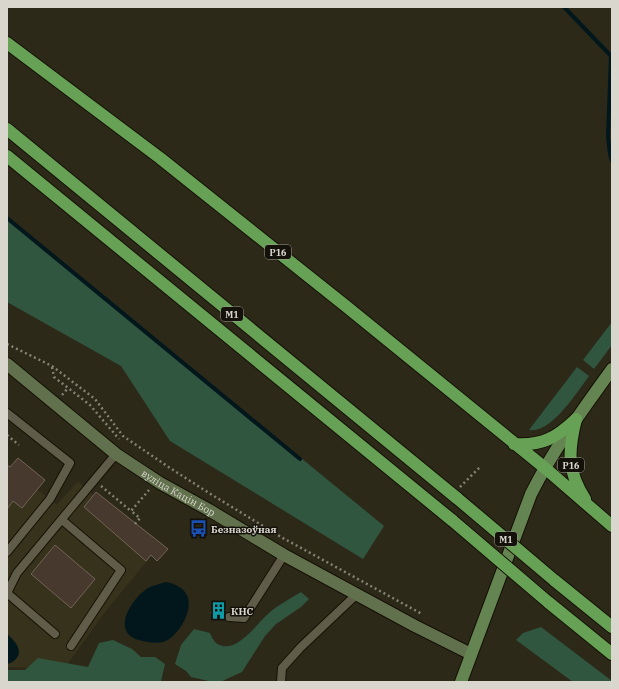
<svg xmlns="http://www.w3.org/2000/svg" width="619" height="689" font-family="'IBM Plex Serif',serif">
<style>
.built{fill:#37321b}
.green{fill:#315640}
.water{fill:#01171c}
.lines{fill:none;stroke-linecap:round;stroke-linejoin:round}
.stream{stroke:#01171c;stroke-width:4}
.building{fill:#47392e;stroke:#736357}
.lane-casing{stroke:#151104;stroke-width:10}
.secondary-casing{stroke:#151104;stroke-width:14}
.primary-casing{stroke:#151104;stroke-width:14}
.highway-casing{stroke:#151104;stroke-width:14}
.path{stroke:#858275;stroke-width:2.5;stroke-dasharray:2 3;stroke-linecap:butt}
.lane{stroke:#605c4a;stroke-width:8}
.secondary{stroke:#62714d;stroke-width:12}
.primary{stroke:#648551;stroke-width:12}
.highway{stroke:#67a155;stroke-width:12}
.highway-bridge-casing{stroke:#151104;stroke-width:14;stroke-linecap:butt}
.highway-bridge{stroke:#67a155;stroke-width:12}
.labels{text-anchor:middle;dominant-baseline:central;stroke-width:3;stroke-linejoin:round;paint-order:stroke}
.shield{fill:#13110a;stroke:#9e9c92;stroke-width:1}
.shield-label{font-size:9px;font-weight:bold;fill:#d9d7cd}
.street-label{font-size:10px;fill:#d9d7cd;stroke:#13110a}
.poi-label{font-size:10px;font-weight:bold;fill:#d9d7cd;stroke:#13110a;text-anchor:start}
</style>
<rect width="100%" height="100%" fill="#2c2919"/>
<path class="built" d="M18,458L45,480L38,490L57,505L78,481L93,495L96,492L168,549L157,561L151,556L105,612L64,669L7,667V465L11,467Z"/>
<path class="green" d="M7,217L384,526L363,559L170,441L121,366L7,302Z
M612,322V345L594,369L583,360Z
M577,367L589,376C577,392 551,434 529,430Z
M301,592L309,599L301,607L276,624L265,636L242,672L220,682H213L191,677L186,671L175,664L181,645L194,629L210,633C211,636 214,641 216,643C235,657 257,623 269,613C278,605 290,599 301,592Z
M541,627L612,681V682H573L516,640L523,633Z
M113,640L132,649L141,657H155L165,664L161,681L158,682H7V670H25L38,658L88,667L99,643Z"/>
<path class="water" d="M166,582C190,586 194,604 183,623C178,631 172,639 163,642C155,644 146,642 139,640C110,632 132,598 148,588C154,585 160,584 166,582Z
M7,634C14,640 24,650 16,659C13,662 11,663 7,664Z"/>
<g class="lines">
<path class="stream" d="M564,7L612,57
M611,56L608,137L610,154L612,161
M7,218L300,459"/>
</g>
<path class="building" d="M18,458L45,480L22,508L13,501L7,509V465L10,467Z
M96,492L168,549L157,561L151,555L146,561L84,507Z
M55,545L95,579L71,608L31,574Z
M216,604L226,610L220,619L211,613Z"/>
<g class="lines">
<defs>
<path id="lane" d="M7,413L70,463L50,499L7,552
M62,520L121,570L71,646
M229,617L244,618L284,555
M55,634L7,593L17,573L116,454
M281,682L282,668L301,647L357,594"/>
<g id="secondary">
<path id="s1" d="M7,364L116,454L160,483L209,510L284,555L415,626L471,654"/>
</g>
<path id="primary" d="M461,682L531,494C553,450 583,409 612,369"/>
<path id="highway" d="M7,43L160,158L347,307L545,468L612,526
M7,129L458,499
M7,156L453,521
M576,419C568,451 567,471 585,499
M514,444C542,446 556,438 576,419
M554,580L612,627
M548,602L612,654"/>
</defs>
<use href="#lane" class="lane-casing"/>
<use href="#secondary" class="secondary-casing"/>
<use href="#primary" class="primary-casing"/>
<use href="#highway" class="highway-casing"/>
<path class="path" d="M7,344L52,366L95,399L123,436L170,468L209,493L281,537L422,614
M52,367L54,377L90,405L119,439
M62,395L68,388
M7,435L19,445
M101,486L131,511
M460,487L481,466
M135,524L140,518L131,511L149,490
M198,529L204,519"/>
<use href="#lane" class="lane"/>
<use href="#secondary" class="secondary"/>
<use href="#primary" class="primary"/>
<use href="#highway" class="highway"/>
<defs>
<path id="highway-bridge" d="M458,499L554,580
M453,521L548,602"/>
</defs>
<use href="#highway-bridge" class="highway-bridge-casing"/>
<use href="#highway-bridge" class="highway-bridge"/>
</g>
<defs>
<symbol id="bus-bare" viewBox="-9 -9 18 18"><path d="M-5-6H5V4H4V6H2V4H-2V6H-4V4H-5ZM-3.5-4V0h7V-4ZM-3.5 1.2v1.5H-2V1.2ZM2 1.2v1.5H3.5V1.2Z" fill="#1a4fb4" stroke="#13110a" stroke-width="2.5" paint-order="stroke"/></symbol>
<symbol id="building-bare" viewBox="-9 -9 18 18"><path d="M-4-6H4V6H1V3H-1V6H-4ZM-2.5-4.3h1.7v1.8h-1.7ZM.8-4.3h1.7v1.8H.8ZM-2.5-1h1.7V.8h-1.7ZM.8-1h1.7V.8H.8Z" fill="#0f9aa8" stroke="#13110a" stroke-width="2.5" paint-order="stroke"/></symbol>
</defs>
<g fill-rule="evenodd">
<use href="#bus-bare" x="186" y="516" width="25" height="25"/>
<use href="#building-bare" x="206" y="598" width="25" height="25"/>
</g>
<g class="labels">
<g class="shield">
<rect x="265" y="245" width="26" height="14" rx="3"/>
<rect x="221" y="307" width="22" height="14" rx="3"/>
<rect x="558" y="458" width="26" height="14" rx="3"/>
<rect x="495" y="532" width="22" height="14" rx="3"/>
</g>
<g class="shield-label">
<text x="278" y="252">Р16</text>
<text x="232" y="314">М1</text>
<text x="571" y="465">Р16</text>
<text x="506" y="539">М1</text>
</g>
<g class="street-label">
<text stroke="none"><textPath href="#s1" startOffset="215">вуліца Кацін Бор</textPath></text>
</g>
<g class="poi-label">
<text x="211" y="529">Безназоўная</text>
<text x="231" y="611">КНС</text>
</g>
</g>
<rect width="619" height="689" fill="none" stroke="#d9d7cd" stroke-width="16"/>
</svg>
